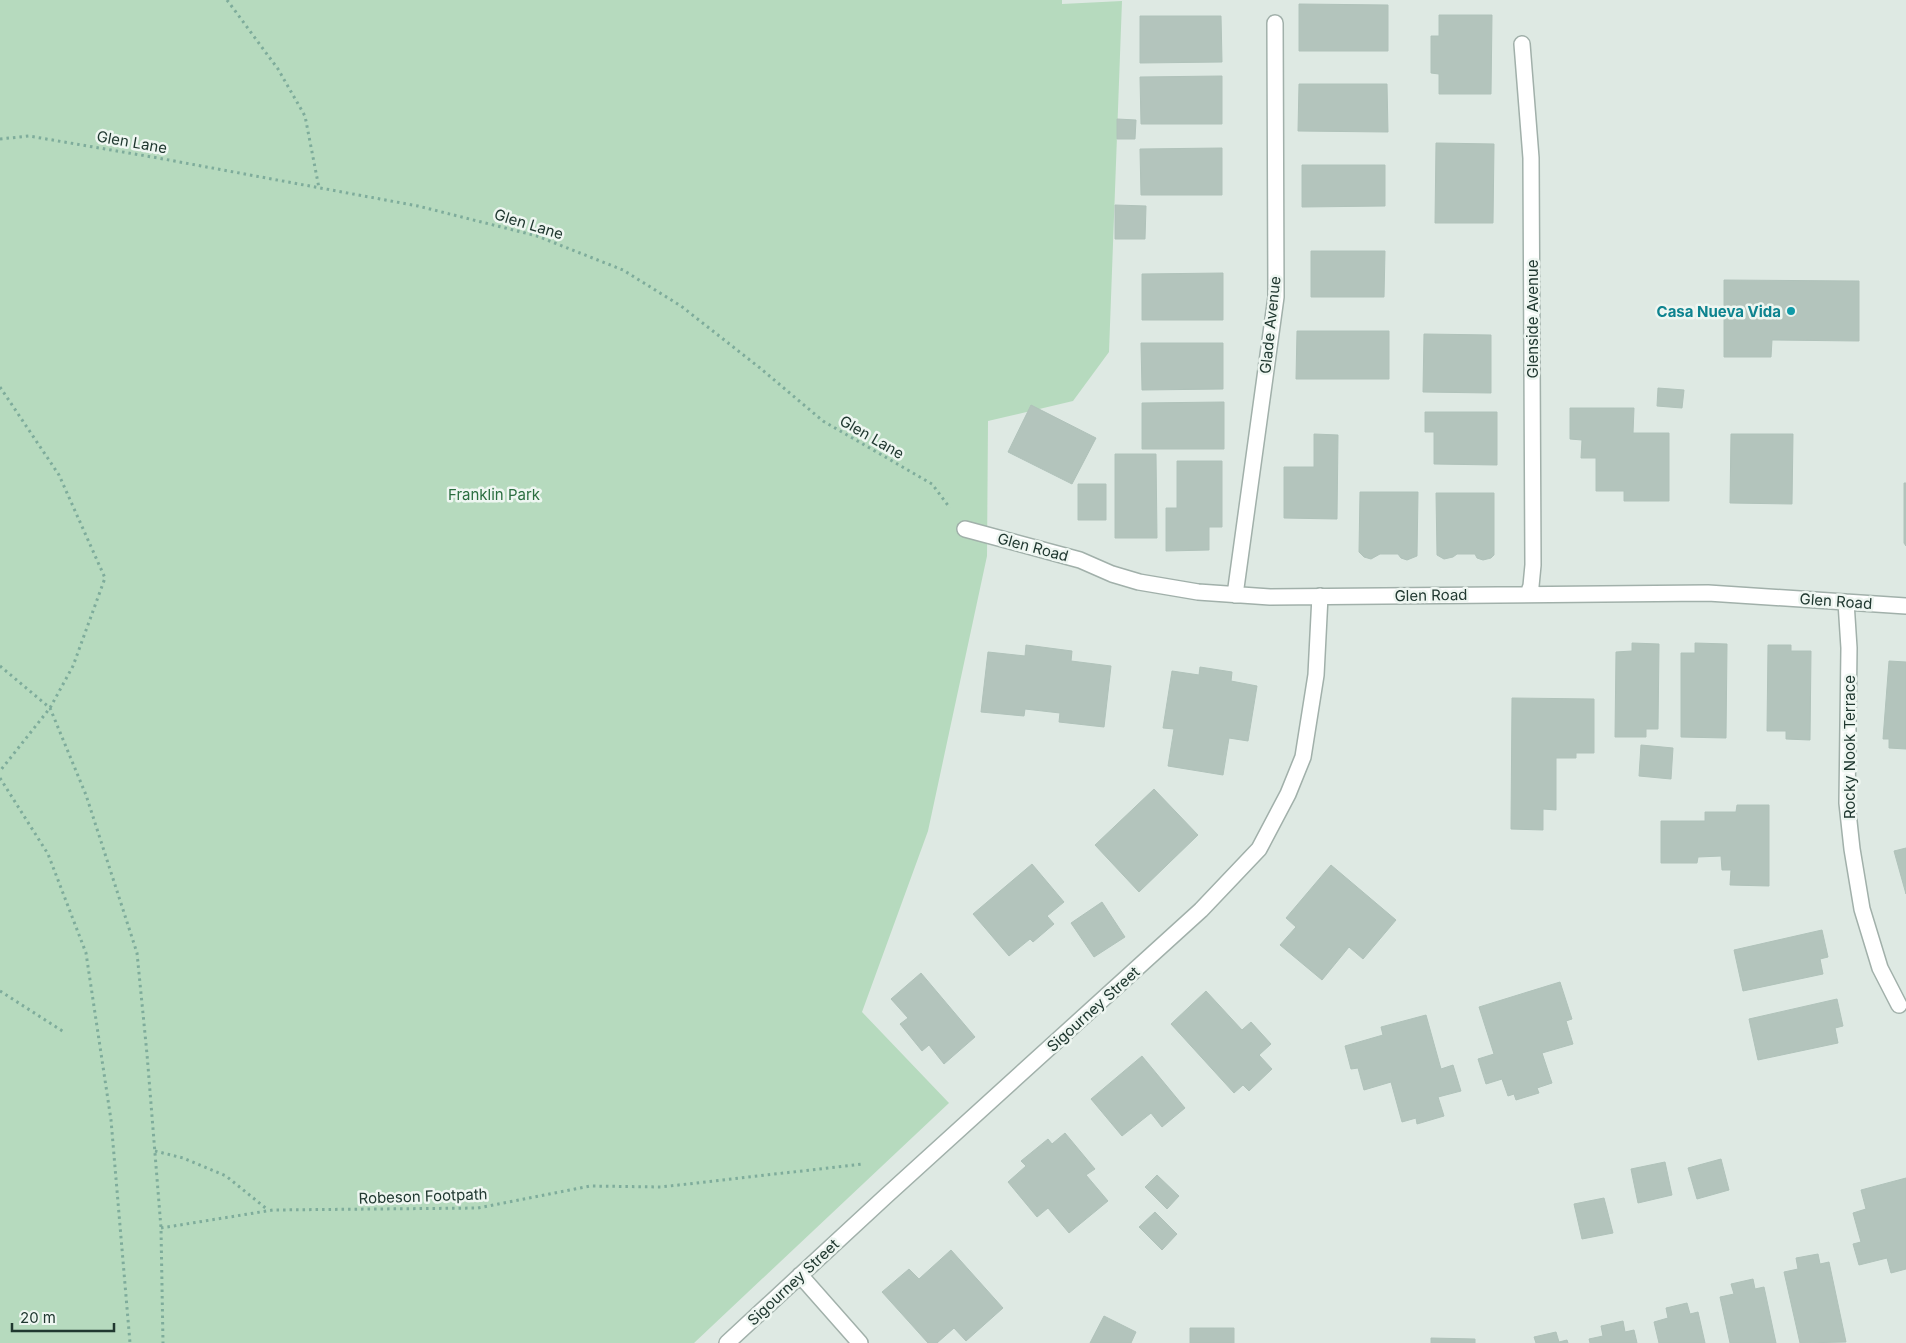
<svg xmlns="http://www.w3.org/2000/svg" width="1906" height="1343" font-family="Inter,sans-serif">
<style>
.green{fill:#b6dabe}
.building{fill:#b3c4bc;stroke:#b0c2ba}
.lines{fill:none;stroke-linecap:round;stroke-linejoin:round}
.minor-casing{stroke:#a1b0aa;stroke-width:18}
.path{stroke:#7eac9b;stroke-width:3;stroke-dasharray:2.5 4;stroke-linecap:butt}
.minor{stroke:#fff;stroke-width:15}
.culture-dot{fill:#0f9aa8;stroke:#eef6f1;stroke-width:2}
.labels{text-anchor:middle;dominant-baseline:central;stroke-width:5;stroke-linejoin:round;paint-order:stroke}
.street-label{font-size:15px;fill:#203830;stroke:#eef6f1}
.culture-label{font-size:15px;font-weight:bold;fill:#0d838f;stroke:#eef6f1;text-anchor:end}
.park-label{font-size:15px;fill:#2b6e40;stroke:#eef6f1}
</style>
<rect width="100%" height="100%" fill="#dee9e3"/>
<path class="green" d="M0,0H1062V4L1122,1L1109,352L1073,401L988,421L987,556L928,831L862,1012L949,1103L694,1343H0Z"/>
<path class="building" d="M1299,4L1388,5V51H1299Z
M1439,15H1492L1491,94H1439V74L1431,73V36H1439Z
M1140,16H1221L1222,62L1140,63Z
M1222,76V124H1141L1140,77Z
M1299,84H1387L1388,132L1298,131Z
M1117,119L1136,120L1135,139H1117Z
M1436,143L1494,144L1493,223H1435Z
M1222,148V195H1141L1140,149Z
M1302,165H1385V206L1302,207Z
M1115,205L1146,206L1145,239H1115Z
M1311,251H1385L1384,297H1311Z
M1223,273V320H1142V274Z
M1724,280L1859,281V341L1772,340L1771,357H1724Z
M1297,331H1389V379H1296Z
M1424,334L1491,335V393L1423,392Z
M1141,343H1223V389L1142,390Z
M1658,388L1684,390L1682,408L1657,406Z
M1224,402V449H1142V403Z
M1031,405L1096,438L1072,484L1008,452Z
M1570,408H1634L1633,433H1669V501H1624V491H1596V458H1581L1582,440L1570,439Z
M1425,412H1497V465L1434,464V432H1425Z
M1314,434L1338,435L1337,519L1284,518V467H1314Z
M1731,434H1793L1792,504L1730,503Z
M1115,454H1156L1157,538H1115Z
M1177,461H1222V527H1209V550L1166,551V508H1177Z
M1904,483H1906V546L1904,543Z
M1078,484H1106V520H1078Z
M1360,492H1418L1417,556L1407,560L1401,558L1398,554H1380L1371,559L1364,557L1359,552Z
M1436,493H1494V555L1491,558L1483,560L1477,558L1475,554H1457L1453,557L1444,559L1437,555Z
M1632,643L1659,644L1658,729H1646V737H1615L1616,652L1632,651Z
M1695,643L1727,644L1726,738L1681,737V653H1695Z
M1026,645L1072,651L1071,661L1111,666L1104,727L1059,722L1060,713L1025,709L1024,716L981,712L988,652L1025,656Z
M1768,645H1791V651H1811L1810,740L1786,739V731H1767Z
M1889,661L1906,662V749L1889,748V739H1883Z
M1200,667L1232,672L1231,681L1257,686L1248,741L1229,738L1223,775L1168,766L1174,729L1163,728L1172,671L1199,675Z
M1512,698L1594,699V753H1576V758H1556V810L1543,809V830L1511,829Z
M1641,745L1673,748L1671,779L1639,776Z
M1154,789L1198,835L1139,892L1095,845Z
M1737,805H1769V886L1730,885L1731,870H1722L1721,856L1698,857L1697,863H1661V821H1705V812H1736Z
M1906,848V894L1894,851Z
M1032,864L1064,902L1047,916L1054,924L1033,942L1030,939L1009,956L973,914Z
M1331,865L1396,920L1363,959L1349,947L1322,980L1280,945L1296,927L1286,918Z
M1102,902L1125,937L1094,957L1071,923Z
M1822,930L1828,957L1820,959L1823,974L1743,991L1734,950Z
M921,973L975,1037L944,1064L929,1045L922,1051L900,1024L908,1018L891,999Z
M1560,982L1572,1019L1566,1021L1573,1044L1542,1053L1552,1083L1537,1088L1539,1093L1516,1100L1514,1094L1508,1096L1502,1079L1486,1084L1478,1059L1494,1054L1479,1007Z
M1206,991L1242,1030L1251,1022L1271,1044L1259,1055L1272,1069L1249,1091L1243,1085L1234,1093L1171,1024Z
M1837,999L1843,1026L1835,1028L1838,1043L1758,1060L1749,1019Z
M1426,1015L1441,1069L1453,1065L1461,1091L1438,1097L1444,1116L1417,1124L1416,1118L1402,1122L1391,1082L1364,1090L1358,1068L1351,1069L1345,1046L1383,1035L1381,1027Z
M1142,1056L1185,1108L1162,1127L1151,1113L1122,1136L1091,1099Z
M1065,1133L1095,1169L1086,1175L1108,1201L1069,1233L1048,1208L1037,1217L1008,1182L1026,1166L1021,1161L1048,1139L1052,1144Z
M1721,1159L1729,1190L1697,1199L1688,1168Z
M1665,1162L1672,1195L1638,1203L1631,1169Z
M1157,1175L1179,1196L1167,1209L1145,1187Z
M1906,1178V1269L1891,1273L1887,1258L1859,1265L1853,1244L1861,1242L1853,1213L1866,1209L1861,1190Z
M1604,1198L1613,1233L1582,1239L1574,1204Z
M1155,1212L1177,1234L1162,1250L1139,1227Z
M951,1250L1003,1308L966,1341L954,1328L937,1343H928L882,1292L909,1269L919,1279Z
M1818,1254L1820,1264L1829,1262L1846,1342L1800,1343L1784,1272L1798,1269L1796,1258Z
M1753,1279L1755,1289L1764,1287L1776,1343H1730L1720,1297L1734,1294L1731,1284Z
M1687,1303L1690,1314L1698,1312L1705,1343H1659L1654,1322L1668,1318L1666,1308Z
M1104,1316L1136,1332L1131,1343H1090Z
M1623,1321L1625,1332L1634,1330L1637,1343H1590L1589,1339L1603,1336L1601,1326Z
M1190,1328H1234V1343H1190Z
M1556,1332L1559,1342L1567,1340L1568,1343H1536L1534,1337Z
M1431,1338L1475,1339V1343H1431Z"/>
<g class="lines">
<defs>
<path id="minor" d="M1522,44L1531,158L1533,565L1531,586L1528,594
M965,529L1080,560L1112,574L1139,582L1198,592L1270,597L1708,593L1906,606
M1235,595L1276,297L1275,23
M1846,602L1849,648L1847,803L1852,849L1862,909L1880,968L1899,1005
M800,1275L860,1343
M727,1343L886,1196L1201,910L1259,849L1288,794L1303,757L1316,675L1320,596"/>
</defs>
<use href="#minor" class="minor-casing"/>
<path class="path" d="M227,0L278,69L305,116L319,188
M0,139L29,136L158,158L418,206L537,236L623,270L681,306L760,368L823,421L932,484L950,508
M0,387L59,475L105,578L73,666L50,708L0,771
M0,666L50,708L86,795L137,953L147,1054L161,1228L163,1343
M0,778L48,854L86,953L111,1120L130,1343
M0,991L64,1032
M155,1151L183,1158L226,1176L268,1210
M161,1228L273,1210L478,1208L590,1186L661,1187L863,1164"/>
<use href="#minor" class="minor"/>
</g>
<circle class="culture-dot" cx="1791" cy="311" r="5"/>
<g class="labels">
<g class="street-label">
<text transform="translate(132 142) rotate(10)">Glen Lane</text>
<text transform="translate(529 224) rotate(17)">Glen Lane</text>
<text transform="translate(1532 319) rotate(-90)">Glenside Avenue</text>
<text transform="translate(1270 325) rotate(-84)">Glade Avenue</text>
<text transform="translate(872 437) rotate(30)">Glen Lane</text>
<text transform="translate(1033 547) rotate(15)">Glen Road</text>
<text transform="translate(1431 595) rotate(-1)">Glen Road</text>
<text transform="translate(1836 601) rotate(4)">Glen Road</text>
<text transform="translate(1849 747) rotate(-90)">Rocky Nook Terrace</text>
<text transform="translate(1093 1009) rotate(-42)">Sigourney Street</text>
<text transform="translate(423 1196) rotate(-2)">Robeson Footpath</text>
<text transform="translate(793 1282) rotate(-43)">Sigourney Street</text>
</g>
<g class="culture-label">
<text x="1781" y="311">Casa Nueva Vida</text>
</g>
<g class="park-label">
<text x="494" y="494">Franklin Park</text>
</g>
</g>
<path d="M12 1323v8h102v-8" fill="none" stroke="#203830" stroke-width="2.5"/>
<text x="20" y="1323" font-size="15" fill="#203830" stroke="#eef6f1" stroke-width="4" paint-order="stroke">20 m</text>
</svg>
